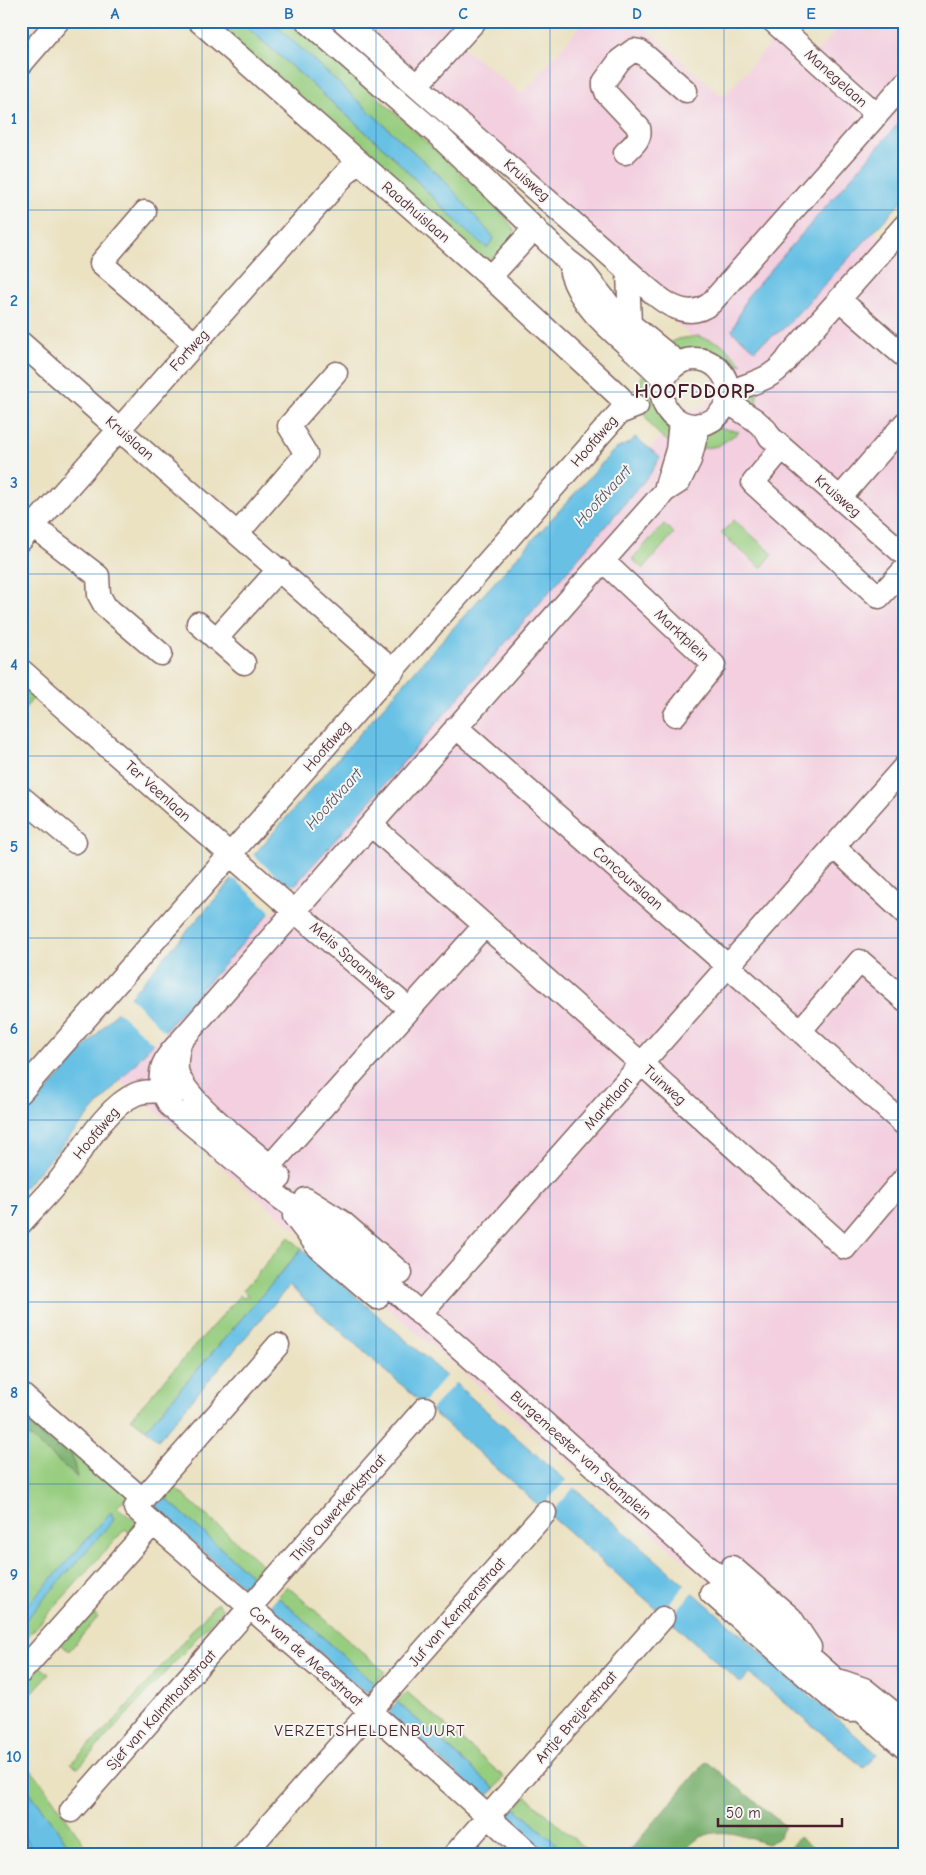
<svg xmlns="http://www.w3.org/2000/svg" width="926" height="1875" font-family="'Comic Neue',sans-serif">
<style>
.built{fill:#f3cfdf}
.green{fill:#97cd7f;stroke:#707655}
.forest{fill:#79b06e;stroke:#62684c}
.water{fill:#67c1e5;stroke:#587088}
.pier{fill:#ebe2c2}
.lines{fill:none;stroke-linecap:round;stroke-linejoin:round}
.minor-casing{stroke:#826360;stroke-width:25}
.minor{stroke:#fff;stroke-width:22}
.grid{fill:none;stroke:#1f6fb2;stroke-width:1;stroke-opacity:0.55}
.labels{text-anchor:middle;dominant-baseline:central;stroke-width:4;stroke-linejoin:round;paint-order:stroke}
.street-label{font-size:15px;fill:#4a1f2b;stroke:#f6f6f2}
.water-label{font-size:16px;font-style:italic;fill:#535063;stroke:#f6f6f2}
.neighbourhood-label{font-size:16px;letter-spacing:1px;fill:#4a1f2b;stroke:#f6f6f2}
.district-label{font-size:20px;font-weight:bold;letter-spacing:1px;fill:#4a1f2b;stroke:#f6f6f2}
.neatline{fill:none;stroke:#1f6fb2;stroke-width:2}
.grid-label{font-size:16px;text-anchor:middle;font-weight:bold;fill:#1f6fb2}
</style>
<rect width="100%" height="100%" fill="#f6f6f2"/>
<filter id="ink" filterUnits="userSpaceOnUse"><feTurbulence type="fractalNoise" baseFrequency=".02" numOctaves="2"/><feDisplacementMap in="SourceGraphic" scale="10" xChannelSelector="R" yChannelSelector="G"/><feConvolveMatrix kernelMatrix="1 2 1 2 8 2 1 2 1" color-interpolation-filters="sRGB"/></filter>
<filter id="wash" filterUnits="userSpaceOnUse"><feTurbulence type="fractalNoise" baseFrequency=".0096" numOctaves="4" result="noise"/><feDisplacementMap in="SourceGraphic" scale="20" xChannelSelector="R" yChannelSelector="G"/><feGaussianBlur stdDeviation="1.12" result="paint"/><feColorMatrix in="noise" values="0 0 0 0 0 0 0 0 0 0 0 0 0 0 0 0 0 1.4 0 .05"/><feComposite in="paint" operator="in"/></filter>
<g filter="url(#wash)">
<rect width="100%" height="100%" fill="#ebe2c2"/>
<path class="built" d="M329,21H473L458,44L522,94L585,21H637L723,97L782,31L812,57L844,21H905V159L857,216L905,258V1748L102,1065L724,365Z"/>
<path class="green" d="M210,21H240L387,151L468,233L445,181L271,21H295L491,201L506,218L515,231C512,246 498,259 483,260Z
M698,336L722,344L743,364L729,365L702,352H681L664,346L678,339Z
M646,367L654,379L657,406L670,427L672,444C645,428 630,396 646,367Z
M757,393L756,409L740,404L744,394Z
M717,427L739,432L718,446L698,449L708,431Z
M734,520L773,554L761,568L721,533Z
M664,524L674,533L643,569L632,559Z
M28,686L37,694L21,713V693Z
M289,1237L302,1249L146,1429L131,1418L240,1295L243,1298L248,1296L243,1290Z
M21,1429L77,1477L70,1448L129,1494L117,1507L141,1526L133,1535L125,1529L21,1644Z
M172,1485L267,1569L256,1580L163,1496Z
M287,1586L385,1672L375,1684L278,1597Z
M217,1602L223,1609L78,1768L71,1763L115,1720Z
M86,1608L98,1617L69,1651L57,1641Z
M905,1653V1676L893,1666Z
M37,1664L49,1674L21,1705V1682Z
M407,1692L504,1777L495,1789L397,1702Z
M21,1760L41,1781L91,1854H75L21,1780Z
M526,1796L591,1854H568L515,1808Z
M21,1832L36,1854H21Z"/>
<path class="forest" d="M21,1406L70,1448L77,1477L21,1429Z
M706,1761L785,1826L778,1839L767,1844C735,1833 707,1821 682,1854H627Z
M799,1837L819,1854H784Z"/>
<path class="water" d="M240,21H271L445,181L494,238L487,248L468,233L387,151Z
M905,116V198L783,329L759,345L755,350L732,331L747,297Z
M635,437L660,457L650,474L370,801L21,1191V1121L427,657L614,450L631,442Z
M302,1249L877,1754L864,1768L750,1674L741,1683L289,1286L158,1440L146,1429Z
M163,1496L256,1580L249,1587H244L155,1509L156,1503Z
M111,1512L114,1520L21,1625V1613Z
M278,1597L375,1684L368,1691H362L272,1611L271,1605Z
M397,1702L495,1789L487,1796L481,1795L391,1716L390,1710Z
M21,1780L75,1854H36L21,1832Z
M515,1808L568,1854H547L510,1821L509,1815Z"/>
<path class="pier" d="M695,373L706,377L710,382L713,394L704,407L691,410L680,404L676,393Z
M254,851V856L287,885H298L270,916L269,910L236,880L230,879Z
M129,996L165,1032L154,1044L116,1010Z
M448,1374L456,1382L429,1412L421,1405Z
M567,1479L575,1486L549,1516L540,1509Z
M686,1584L694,1591L667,1621L659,1614Z"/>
</g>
<g filter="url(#ink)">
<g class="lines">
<defs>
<path id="minor" d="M199,21L490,277L605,383L620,397L626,409
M307,21L438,135L567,260L584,273L614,311L678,363
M343,21L628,271C651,290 681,327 711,303L905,83
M773,21L877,115
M21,64L58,21
M417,85L475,21
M625,153C632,146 642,139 639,128L607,94L604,86V82L620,60L634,50L640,51L686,91
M145,212L101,263L195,344
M628,271L630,326
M571,273C585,319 634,345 664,380
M490,277L535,228
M840,300L905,357
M21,343L393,671
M662 392a33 33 0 1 1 66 0a33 33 0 1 1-66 0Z
M727,393C752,382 775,380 790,355L905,225
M726,401L755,420L766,430L770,437L905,555
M699,424L690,460L679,482L665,491L603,561L171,1052C156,1070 158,1087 170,1106L279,1197L327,1231L835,1679L853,1703L905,1748
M782,448L753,483L879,597L905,569
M666,486L677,450L680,422
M840,498L905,423
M33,526L98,576L99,595L105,606L161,654
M238,533L306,454L289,426L336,373
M21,540L357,161
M603,561L714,665L675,715
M198,623L244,663
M216,639L279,569
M21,670L285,903L409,1009
M456,727L729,967L905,1125
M21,797L75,842
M371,825L642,1064L845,1248L905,1177
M834,847L905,913
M800,1031L860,961L905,1000
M180,1043C178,1051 176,1061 177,1070C183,1099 247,1145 270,1166L280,1178
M21,1092L619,413L637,406
M270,1166L484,926
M306,1199L341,1221L401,1273
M294,1216L317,1246L377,1298
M21,1223C36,1206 52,1191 65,1173C83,1149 107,1106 136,1094C148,1089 162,1092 175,1093
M420,1314L905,766
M278,1345L135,1508L370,1711L530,1854
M21,1394L142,1499
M732,1567L791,1618L810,1647
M711,1593L844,1709L851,1711
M21,1672L153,1524
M835,1679L864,1689L905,1722
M71,1811L425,1408
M244,1854L545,1513
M455,1854L663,1618"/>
</defs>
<use href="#minor" class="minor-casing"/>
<use href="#minor" class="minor"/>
</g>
</g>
<path class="grid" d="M202,21V1854M376,21V1854M550,21V1854M724,21V1854M21,210H905M21,392H905M21,574H905M21,756H905M21,938H905M21,1120H905M21,1302H905M21,1484H905M21,1666H905"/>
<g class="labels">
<g class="street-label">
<text transform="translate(836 78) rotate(42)">Manegelaan</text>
<text transform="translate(527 180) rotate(41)">Kruisweg</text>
<text transform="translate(416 212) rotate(41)">Raadhuislaan</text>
<text transform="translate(189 350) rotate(-48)">Fortweg</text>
<text transform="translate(130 438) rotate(41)">Kruislaan</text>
<text transform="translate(594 441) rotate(-49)">Hoofdweg</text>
<text transform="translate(838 496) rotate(41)">Kruisweg</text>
<text transform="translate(682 635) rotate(43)">Marktplein</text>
<text transform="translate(327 746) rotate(-48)">Hoofdweg</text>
<text transform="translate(158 791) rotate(42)">Ter Veenlaan</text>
<text transform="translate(628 878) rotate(41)">Concourslaan</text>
<text transform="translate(353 960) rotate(41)">Melis Spaansweg</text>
<text transform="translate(665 1085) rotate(42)">Tuinweg</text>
<text transform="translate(608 1103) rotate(-49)">Marktlaan</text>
<text transform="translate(96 1133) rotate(-50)">Hoofdweg</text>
<text transform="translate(581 1455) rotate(42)">Burgemeester van Stamplein</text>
<text transform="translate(338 1508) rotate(-49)">Thijs Ouwerkerkstraat</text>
<text transform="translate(457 1612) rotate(-49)">Juf van Kempenstraat</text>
<text transform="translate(306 1656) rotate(41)">Cor van de Meerstraat</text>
<text transform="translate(161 1710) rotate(-48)">Sjef van Kalmthoutstraat</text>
<text transform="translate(576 1717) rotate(-49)">Antje Breijerstraat</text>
</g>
<g class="water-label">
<text transform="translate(603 496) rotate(-48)">Hoofdvaart</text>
<text transform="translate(334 799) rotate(-48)">Hoofdvaart</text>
</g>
<g class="neighbourhood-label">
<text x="370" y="1731">VERZETSHELDENBUURT</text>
</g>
<g class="district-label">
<text x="695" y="391">HOOFDDORP</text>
</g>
</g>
<rect width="926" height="1875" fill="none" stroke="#f6f6f2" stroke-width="55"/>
<path d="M718 1818v8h124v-8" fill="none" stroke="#4a1f2b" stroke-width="2.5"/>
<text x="726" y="1818" font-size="15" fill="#4a1f2b" stroke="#f6f6f2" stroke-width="4" paint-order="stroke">50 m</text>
<rect x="28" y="28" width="870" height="1820" class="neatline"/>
<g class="grid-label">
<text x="115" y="19">A</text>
<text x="289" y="19">B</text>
<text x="463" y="19">C</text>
<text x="637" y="19">D</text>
<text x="811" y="19">E</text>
<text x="14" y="124">1</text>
<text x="14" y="306">2</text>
<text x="14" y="488">3</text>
<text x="14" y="670">4</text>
<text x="14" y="852">5</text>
<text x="14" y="1034">6</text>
<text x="14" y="1216">7</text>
<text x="14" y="1398">8</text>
<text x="14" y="1580">9</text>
<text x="14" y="1762">10</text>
</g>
</svg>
